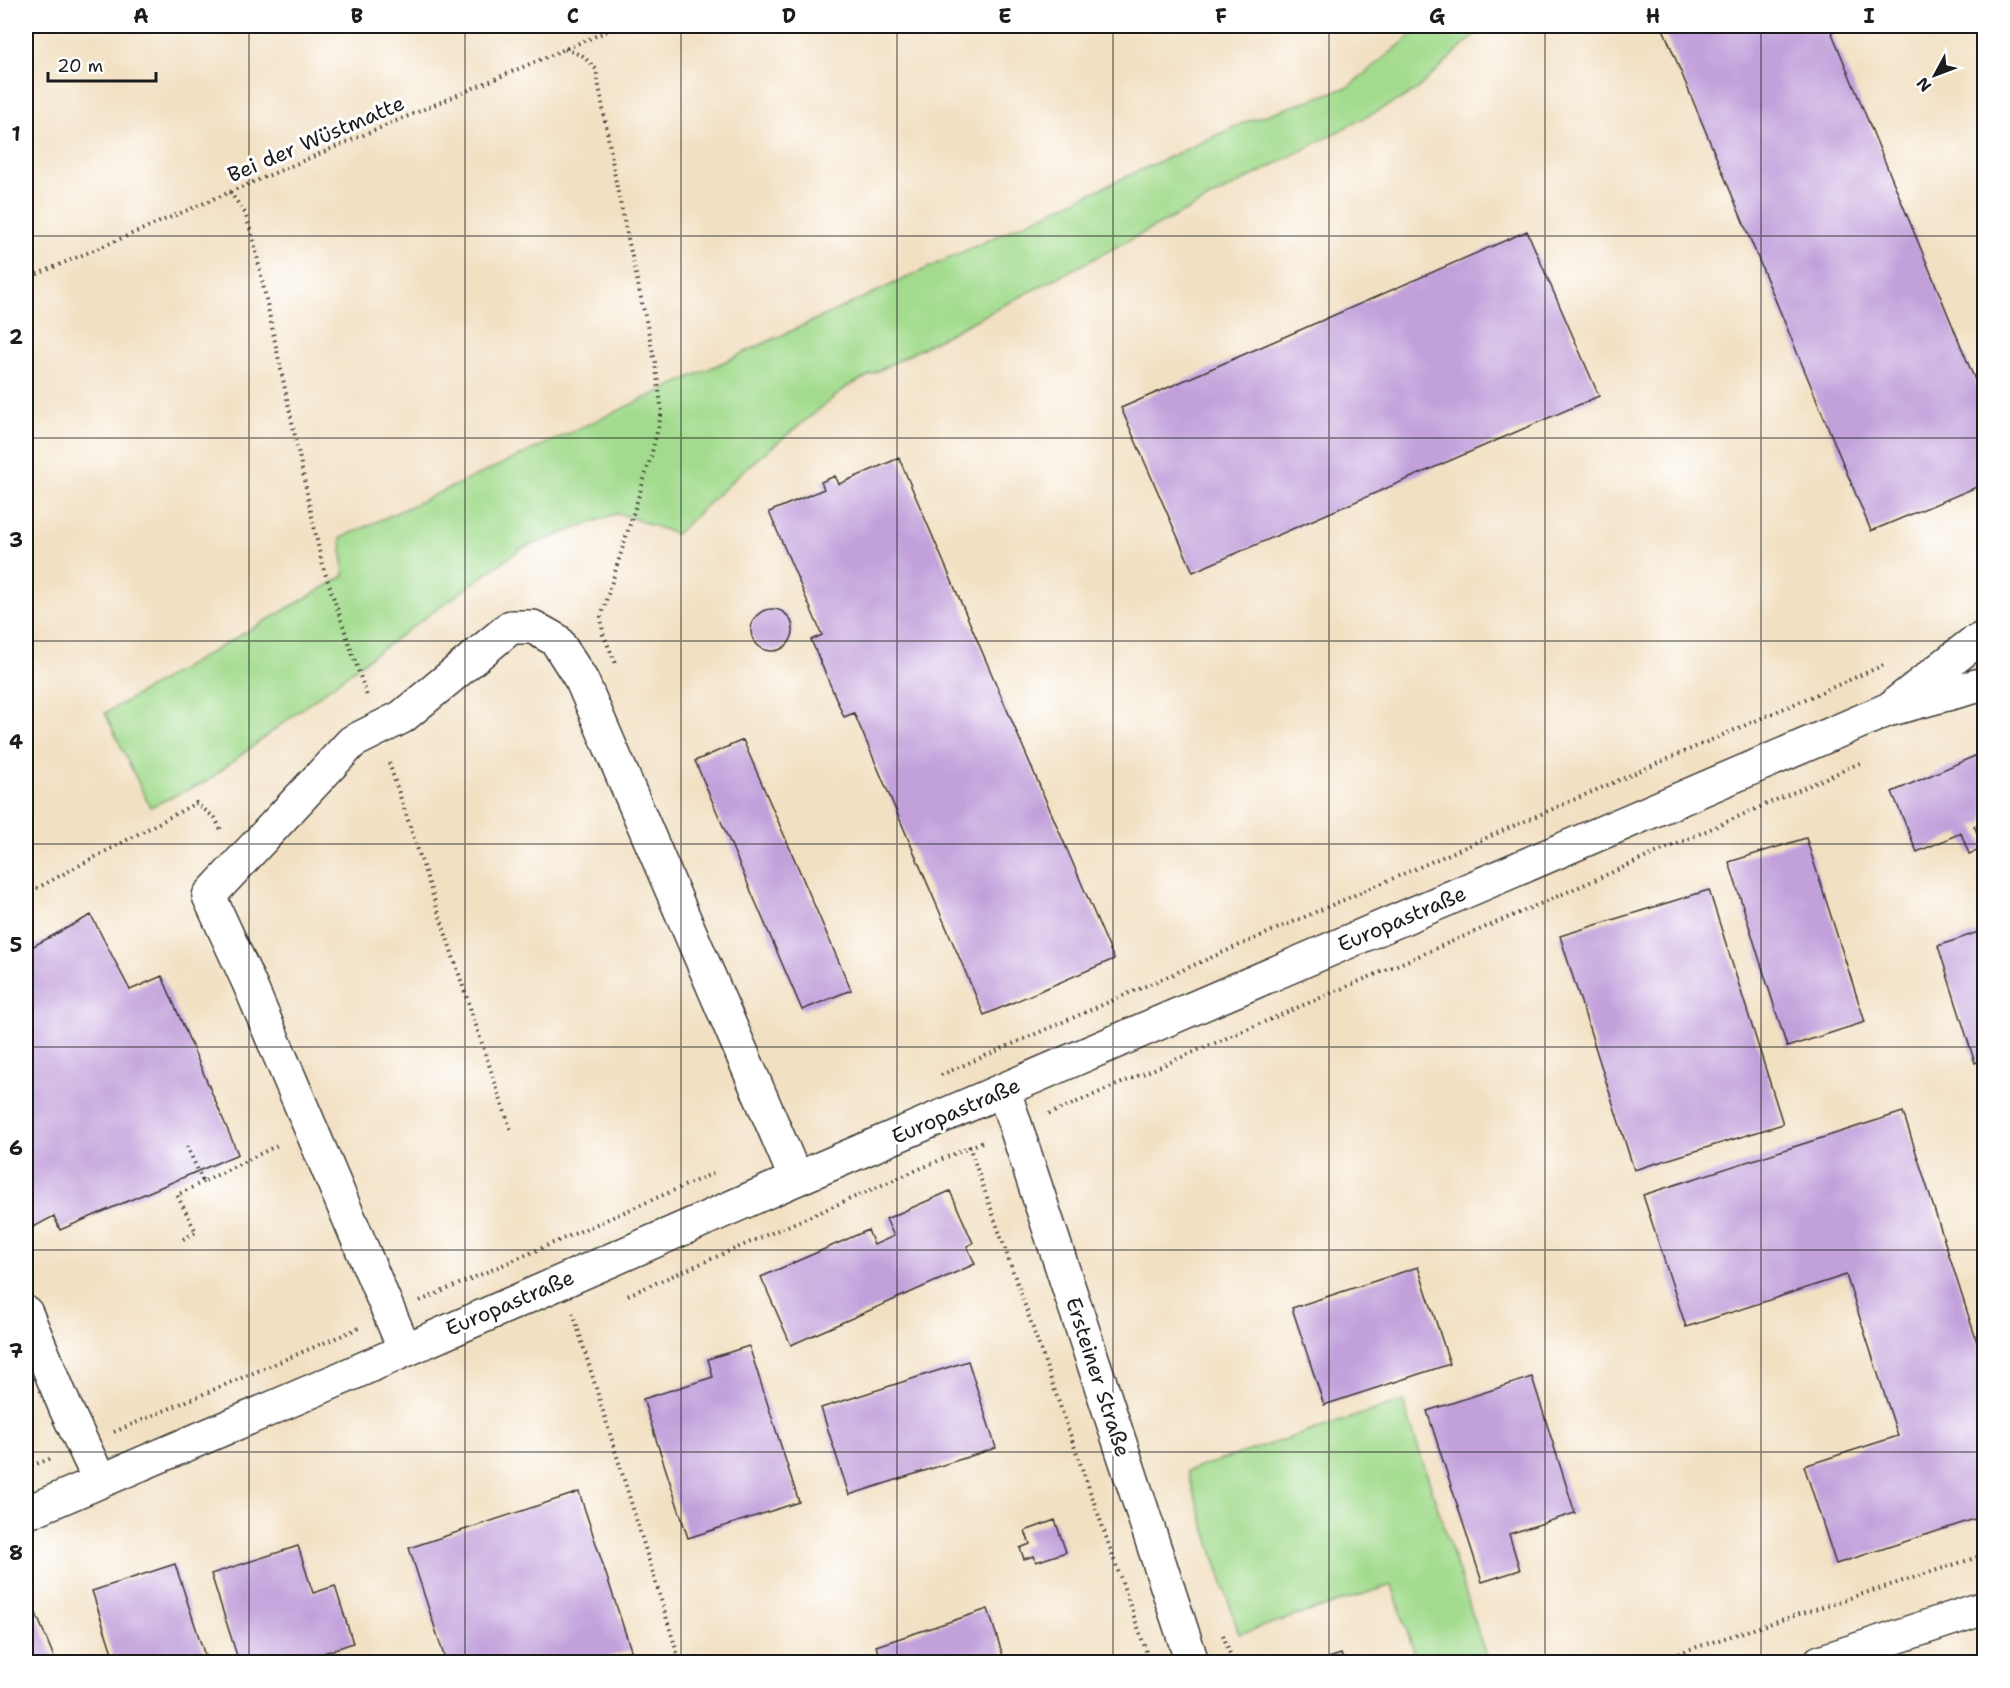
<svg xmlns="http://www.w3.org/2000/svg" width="2010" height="1688" font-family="'Shantell Sans',sans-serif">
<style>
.green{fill:#a2db8d;stroke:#5f7c54;stroke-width:1.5}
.building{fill:#c2a1db}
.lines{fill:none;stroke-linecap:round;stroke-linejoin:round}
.minor-casing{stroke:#3c3935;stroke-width:36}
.path{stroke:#3c3935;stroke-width:4;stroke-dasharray:1.5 4.5;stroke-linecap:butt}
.minor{stroke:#fff;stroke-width:33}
.grid{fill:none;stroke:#1c1c1c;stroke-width:1.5;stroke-opacity:0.55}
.labels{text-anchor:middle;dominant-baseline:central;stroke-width:6;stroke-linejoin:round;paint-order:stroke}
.street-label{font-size:21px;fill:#1c1c1c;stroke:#fff}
.neatline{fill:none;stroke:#1c1c1c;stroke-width:2}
.grid-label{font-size:20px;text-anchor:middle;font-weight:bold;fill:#1c1c1c}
</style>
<rect width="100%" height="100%" fill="#fff"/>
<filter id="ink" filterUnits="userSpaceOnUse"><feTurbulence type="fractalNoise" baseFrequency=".0167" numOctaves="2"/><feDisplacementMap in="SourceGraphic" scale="12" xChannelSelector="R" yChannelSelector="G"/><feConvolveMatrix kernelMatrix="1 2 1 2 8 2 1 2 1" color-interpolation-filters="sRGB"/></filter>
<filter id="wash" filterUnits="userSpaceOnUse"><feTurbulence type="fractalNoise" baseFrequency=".008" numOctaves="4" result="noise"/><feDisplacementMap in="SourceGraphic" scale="24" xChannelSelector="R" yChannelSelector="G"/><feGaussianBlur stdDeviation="1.35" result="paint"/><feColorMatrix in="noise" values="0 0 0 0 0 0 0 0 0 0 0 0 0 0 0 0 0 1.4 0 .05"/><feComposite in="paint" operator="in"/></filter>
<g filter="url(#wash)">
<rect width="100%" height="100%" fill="#f2e0c2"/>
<path class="green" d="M1423,26H1484L1414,92L847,387L747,467L676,534L618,513L522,548L357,667L207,781L150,807L105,713L344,576L341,538L1243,123L1348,87Z
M1403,1401L1488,1662H1417L1392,1585L1239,1634L1187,1471Z"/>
<g id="blocks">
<path class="building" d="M1662,26H1829L1984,402V484L1871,531Z
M1527,231L1599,396L1193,572L1121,408Z
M899,458L1114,959L984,1015L854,713L844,717L811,640L822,635L769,512L824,489L821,482L835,476L839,484Z
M751 630a21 21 0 1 1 42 0a21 21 0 1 1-42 0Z
M743,740L851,990L802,1010L695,761Z
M1984,752V822L1974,826L1984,848L1969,854L1961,833L1917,852L1892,792Z
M1806,838L1865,1022L1787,1047L1729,862Z
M1709,890L1783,1124L1634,1170L1560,936Z
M91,915L130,990L162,976L238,1154L60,1230L54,1216L26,1231V950Z
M1984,930V1059L1975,1063L1938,946Z
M1903,1112L1984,1364V1516L1836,1564L1804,1466L1898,1436L1846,1275L1686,1327L1643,1195Z
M950,1191L973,1243L967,1246L975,1264L791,1345L761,1277L868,1230L874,1245L894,1236L886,1219Z
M1418,1267L1450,1364L1324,1405L1292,1308Z
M749,1346L799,1502L688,1538L643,1399L713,1377L708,1359Z
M968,1361L996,1448L849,1495L821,1408Z
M1532,1377L1575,1513L1509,1534L1520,1570L1482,1582L1427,1411Z
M579,1492L631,1650L592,1662H446L409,1548Z
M1055,1520L1066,1552L1036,1562L1034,1556L1024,1559L1020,1548L1030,1544L1025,1531Z
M298,1546L313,1593L335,1586L353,1643L315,1656L318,1662H239L211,1574Z
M175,1564L207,1662H115L92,1591Z
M26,1589L56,1662H26Z
M988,1609L1004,1659L994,1662H881L876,1646Z
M1341,1654L1344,1662H1316Z"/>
</g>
</g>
<g filter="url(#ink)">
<use href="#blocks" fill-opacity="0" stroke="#3c3935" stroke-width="1.5"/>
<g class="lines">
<defs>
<path id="minor" d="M1898,702L1972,644L1984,638
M1004,1091L1192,1662
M26,1313L66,1409L100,1481
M405,1350L249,983L209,896L352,742L402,717L511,627H533L556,640L582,681L796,1179
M26,1513L319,1388L796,1179L1887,710L1984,684
M1820,1662L1984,1608"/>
</defs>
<use href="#minor" class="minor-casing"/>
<path class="path" d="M565,49L583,56L596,69L617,188L655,362L662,412L650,460L601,617L603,634L617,666
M230,192L245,213L254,242L322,564L367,696
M26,279L619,26
M389,763L511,1131
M26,894L196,803L215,818L222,832
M941,1075L1886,664
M1049,1114L1556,897L1860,763
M187,1146L203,1182L280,1144
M969,1146L1150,1662
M183,1239L196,1232L177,1195L203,1182
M628,1295L984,1141
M420,1301L716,1172
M573,1313L680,1662
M114,1432L359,1328
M26,1468L52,1458
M26,1553L36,1549
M1223,1635L1233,1662
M1650,1662L1984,1555
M1981,1662L1984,1661"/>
<use href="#minor" class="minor"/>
</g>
</g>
<path class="grid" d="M249,26V1662M465,26V1662M681,26V1662M897,26V1662M1113,26V1662M1329,26V1662M1545,26V1662M1761,26V1662M26,236H1984M26,438H1984M26,641H1984M26,844H1984M26,1047H1984M26,1250H1984M26,1452H1984"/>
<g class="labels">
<g class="street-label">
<text transform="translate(316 139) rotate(-23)">Bei der Wüstmatte</text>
<text transform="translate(1402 919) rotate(-23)">Europastraße</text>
<text transform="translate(956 1111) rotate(-23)">Europastraße</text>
<text transform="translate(510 1303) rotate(-23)">Europastraße</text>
<text transform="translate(1098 1377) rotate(72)">Ersteiner Straße</text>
</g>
</g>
<rect width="2010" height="1688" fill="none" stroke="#fff" stroke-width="66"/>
<g transform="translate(1935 75) rotate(229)" stroke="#ffffff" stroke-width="4.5" paint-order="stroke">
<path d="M0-4.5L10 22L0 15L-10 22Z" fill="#1c1c1c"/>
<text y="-9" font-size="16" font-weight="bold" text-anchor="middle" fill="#1c1c1c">N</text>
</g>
<path d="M48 72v9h108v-9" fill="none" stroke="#1c1c1c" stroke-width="3"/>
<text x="57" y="72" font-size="18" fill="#1c1c1c" stroke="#ffffff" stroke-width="4.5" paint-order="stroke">20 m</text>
<rect x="33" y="33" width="1944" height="1622" class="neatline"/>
<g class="grid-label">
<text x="141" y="23">A</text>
<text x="357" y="23">B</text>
<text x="573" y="23">C</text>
<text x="789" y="23">D</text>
<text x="1005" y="23">E</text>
<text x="1221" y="23">F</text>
<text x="1437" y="23">G</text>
<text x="1653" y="23">H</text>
<text x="1869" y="23">I</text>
<text x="16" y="141">1</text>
<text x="16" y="344">2</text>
<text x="16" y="547">3</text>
<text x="16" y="749">4</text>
<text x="16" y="952">5</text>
<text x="16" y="1155">6</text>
<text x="16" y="1358">7</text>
<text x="16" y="1560">8</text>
</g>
</svg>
